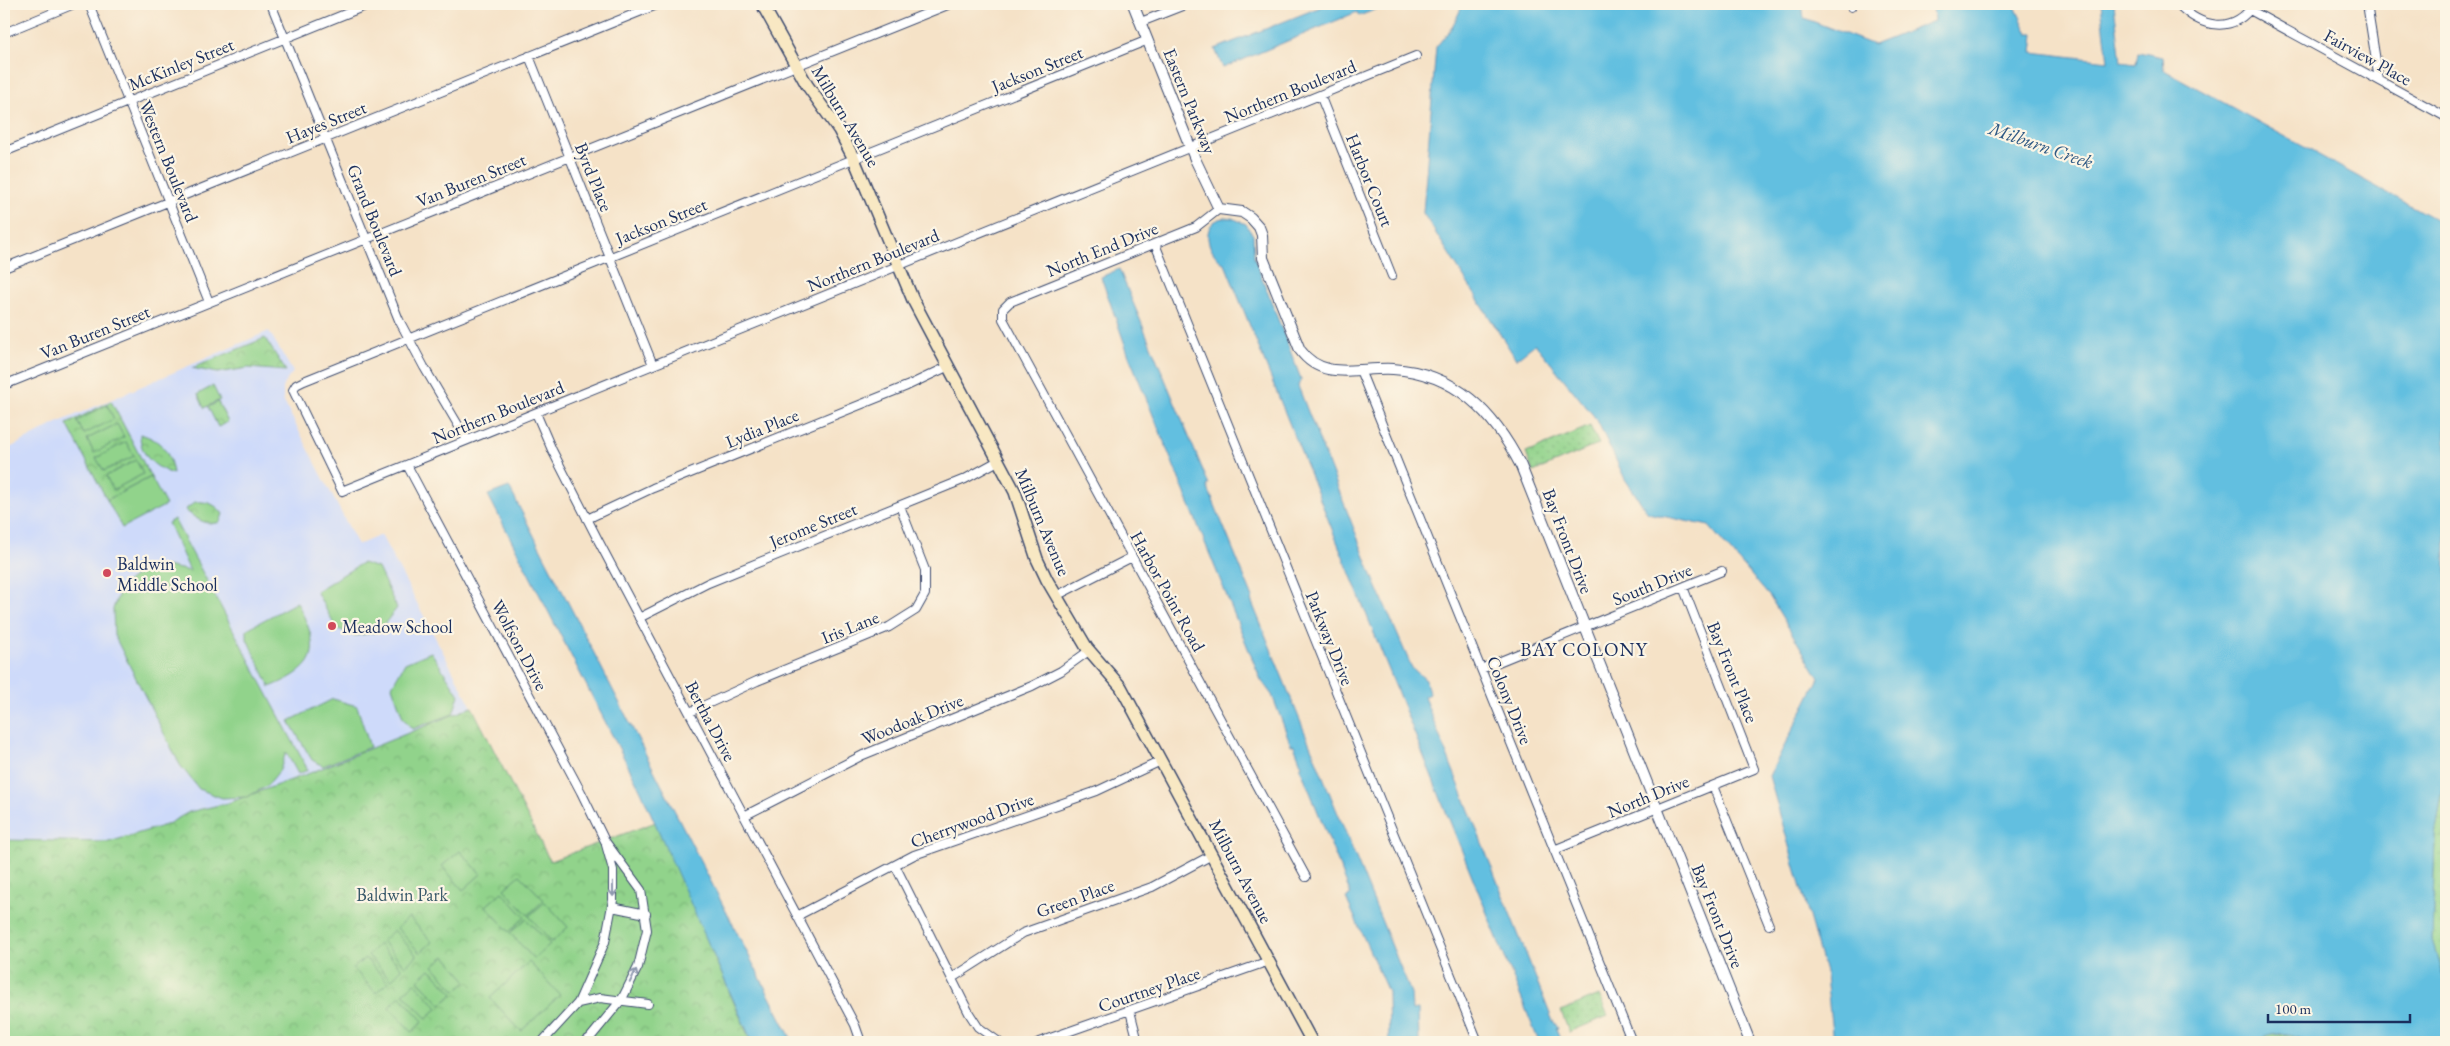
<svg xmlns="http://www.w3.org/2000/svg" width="2450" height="1046" font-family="'EB Garamond',serif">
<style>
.built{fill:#cedafa}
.grass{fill:url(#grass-dots);stroke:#568174}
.wetland{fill:url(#wetland-marsh);stroke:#568174}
.park{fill:url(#park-crowns);stroke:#568174}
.garden{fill:#91d38b;stroke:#568174}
.water{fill:#62bfe0;stroke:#3e779f}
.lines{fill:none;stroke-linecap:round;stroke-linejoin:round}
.minor-casing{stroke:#3c4a6e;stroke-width:10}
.tertiary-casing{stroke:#3c4a6e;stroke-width:12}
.secondary-casing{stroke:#3c4a6e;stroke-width:14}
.minor{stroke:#fff;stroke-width:8}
.tertiary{stroke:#fff;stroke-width:10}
.secondary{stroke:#f8e8c3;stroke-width:11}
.oneway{stroke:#8d97ae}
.poi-dot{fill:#d1495b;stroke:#fcf5e5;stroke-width:2}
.labels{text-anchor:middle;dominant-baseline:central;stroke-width:4.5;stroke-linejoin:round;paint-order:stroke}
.street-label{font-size:18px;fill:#1b2f5e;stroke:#fcf5e5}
.poi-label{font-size:18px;fill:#1b2f5e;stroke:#fcf5e5;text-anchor:start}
.park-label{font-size:18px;fill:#385869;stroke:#fcf5e5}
.water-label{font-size:19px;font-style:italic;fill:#305a85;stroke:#fcf5e5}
.neighbourhood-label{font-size:19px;letter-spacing:1px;fill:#1b2f5e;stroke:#fcf5e5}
</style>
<defs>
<pattern id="grass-dots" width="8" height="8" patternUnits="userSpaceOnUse" patternTransform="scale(1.25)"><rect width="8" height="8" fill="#91d38b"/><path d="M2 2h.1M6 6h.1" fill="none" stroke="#7cb57a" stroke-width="1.8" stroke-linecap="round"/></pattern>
<pattern id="wetland-marsh" width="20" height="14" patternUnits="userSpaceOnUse" patternTransform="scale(1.25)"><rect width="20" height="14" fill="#91d38b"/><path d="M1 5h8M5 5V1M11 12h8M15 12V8" fill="none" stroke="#7cb57a"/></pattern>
<pattern id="park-crowns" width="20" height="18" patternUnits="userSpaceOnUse" patternTransform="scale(1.25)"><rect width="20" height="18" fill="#91d38b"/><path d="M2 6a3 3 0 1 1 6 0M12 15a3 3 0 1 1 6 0" fill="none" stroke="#7cb57a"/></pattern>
</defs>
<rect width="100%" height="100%" fill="#fcf5e5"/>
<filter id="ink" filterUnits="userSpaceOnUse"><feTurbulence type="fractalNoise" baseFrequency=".02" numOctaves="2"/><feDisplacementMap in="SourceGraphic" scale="10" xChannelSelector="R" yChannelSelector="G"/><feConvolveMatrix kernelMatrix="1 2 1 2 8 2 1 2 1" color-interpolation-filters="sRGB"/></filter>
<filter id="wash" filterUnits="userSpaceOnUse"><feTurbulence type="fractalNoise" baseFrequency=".0096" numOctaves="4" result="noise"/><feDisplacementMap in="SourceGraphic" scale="20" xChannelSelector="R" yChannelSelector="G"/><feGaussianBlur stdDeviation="1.12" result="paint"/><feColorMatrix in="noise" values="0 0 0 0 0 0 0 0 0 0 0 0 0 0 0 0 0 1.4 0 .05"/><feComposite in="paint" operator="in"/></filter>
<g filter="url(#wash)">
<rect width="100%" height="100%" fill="#f5e2c7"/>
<path class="built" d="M269,331L293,372L283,385V400L358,545L381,535L472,707L310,773L228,803L189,812L166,825L109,842L4,840V451L57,423Z"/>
<path class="grass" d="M1590,426L1599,444L1533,472L1526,453Z
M1599,995L1608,1016L1569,1032L1561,1011Z"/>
<path class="wetland" d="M2446,771V986L2432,940L2435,835Z
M2295,1034L2307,1042H2255L2269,1035Z"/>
<path class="park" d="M265,338L286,371L248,368L217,373L192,368Z
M111,401L151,477L107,500L67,424Z
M218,402L228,422L218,427L208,407Z
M140,434C162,440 170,452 173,474C154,467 140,456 140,434Z
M195,502C207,501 216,504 223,514L220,522C207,527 195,518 185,510Z
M472,707L550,861L656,822L751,1042H4V840L109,842L166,825L189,812L228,803L310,773Z"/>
<path class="garden" d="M213,386L220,400L204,408L198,394Z
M107,405L114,419L84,434L77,421Z
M117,424L124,437L94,453L87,439Z
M126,442L134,456L104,471L96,458Z
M136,460L143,474L113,490L106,476Z
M151,477L166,505L122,528L107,500Z
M174,519L308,770L298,774L286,752L280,770L267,786L247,797L222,798L199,789L180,765L114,635L113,609L121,587L139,573L166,566L190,571L168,523Z
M362,563L378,568L397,608L378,632L354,636L336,628L316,591Z
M297,602C320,648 322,666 270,687L247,639V629Z
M431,652L459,695L453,714L412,729L403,718L392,686L405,663Z
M333,699L357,706L370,747L323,766L312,760L289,721Z
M460,851L481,874L463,890L442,866Z
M520,875L544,900L528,915L504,889Z
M502,892L525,917L509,932L486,906Z
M545,902L568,927L552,942L529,916Z
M409,917L432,942L420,953L397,928Z
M526,919L550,944L534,959L510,933Z
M394,930L417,956L405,966L382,941Z
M379,944L402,969L391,980L368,955Z
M445,956L467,981L456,991L433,966Z
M365,958L388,982L376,993L353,968Z
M529,962L560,995L521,1031L490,998Z
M430,969L453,994L441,1005L418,980Z
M415,983L438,1008L426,1018L403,993Z
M400,996L423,1021L412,1032L389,1007Z"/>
<path class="water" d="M1328,4H1390L1359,16L1357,12L1223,68L1215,49Z
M1463,4H1762L1780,9V4H1802L1804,18L1874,45L1934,21L1933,4H2014L2028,34H2034L2032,52L2108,61L2101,4H2114L2121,62L2136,64L2138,52L2163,57L2164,70L2446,225V771L2435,835L2432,940L2446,986V1042H2307C2289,1030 2274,1032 2255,1042H1833L1826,976L1769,776L1819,678L1770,597L1709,526L1648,513L1625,479L1597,420L1535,344L1516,359L1423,213L1436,47L1453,26Z
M1232,218L1246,224L1253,235L1254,257L1301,379L1298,386L1376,585L1412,668L1426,680L1429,694L1424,697L1552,1019L1558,1028L1556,1029L1561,1042H1539L1225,264C1203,251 1199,215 1232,218Z
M1119,269L1209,485L1207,486L1253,598L1251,600L1411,993L1412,1010L1418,1009L1419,1042H1389L1388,992L1346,898L1351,895L1300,767L1302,766L1294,745H1291L1272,695L1261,680L1232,609L1129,356L1101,277Z
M509,487L793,1042H752L640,789L488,495Z"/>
</g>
<g filter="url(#ink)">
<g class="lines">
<defs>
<path id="minor" d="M89,4L209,302
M271,4L399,320L424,367L467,440
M1851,4V7
M2178,4C2201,28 2233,35 2254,4
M2367,4L2379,80
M2250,10L2446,117
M1141,22L1187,4
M4,33L74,4
M1148,40L304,381L296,385L293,390L342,491L1416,56
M529,56L653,365
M1320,95L1392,276
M4,152L370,4
M1219,209L1196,227L1010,302L1003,309V319L1306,877
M1155,244L1478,1042
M4,268L659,4
M1360,370L1632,1042
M4,385L950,4
M536,413L552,450L598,540L855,1025L861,1042
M407,465L581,792L605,841L641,890L647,930L638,967L622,999L590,1038L584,1042
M587,519L653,488L907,386L947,367
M1056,596L1132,557
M639,618L708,583L965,479L998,461
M1481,669L1722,571
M690,712L757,681L889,627L916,610L925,594V570L900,506
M1713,786L1769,925
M744,816L863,755L1032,686L1061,671L1090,650
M1554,850L1754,769L1683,587
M895,865L969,1013L978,1027L999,1042
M612,907L646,914
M797,916L914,855L1097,791L1161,761
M952,978L1023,933L1152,887L1212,855
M578,1003L600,998L648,1004
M1130,1011L1138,1042
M542,1042L578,1003L605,942L613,900V870L606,845
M1039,1042L1269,961"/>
<path id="tertiary" d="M1133,4L1195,159L1219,209L1242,212L1251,218L1259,227L1262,235L1263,258L1300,350C1323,382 1359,367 1393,369C1456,373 1494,413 1521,466L1750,1042"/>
<path id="secondary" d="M762,4L807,85L839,130L854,159L913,300L1015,492L1037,559L1047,580L1087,648L1121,687L1312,1042"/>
</defs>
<use href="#minor" class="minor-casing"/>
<use href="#tertiary" class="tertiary-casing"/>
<use href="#secondary" class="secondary-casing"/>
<use href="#minor" class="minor"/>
<use href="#tertiary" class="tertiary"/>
<use href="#secondary" class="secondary"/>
</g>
<defs><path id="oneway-shaft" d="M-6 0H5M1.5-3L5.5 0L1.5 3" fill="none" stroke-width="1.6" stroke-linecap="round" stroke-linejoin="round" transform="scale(1.25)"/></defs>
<g class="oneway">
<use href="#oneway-shaft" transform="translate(613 889) rotate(89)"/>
<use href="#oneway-shaft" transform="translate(633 976) rotate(-64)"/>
</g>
</g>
<g class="poi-dot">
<circle cx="107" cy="573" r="5"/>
<circle cx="332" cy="626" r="5"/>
</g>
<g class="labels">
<g class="street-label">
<text transform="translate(2368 57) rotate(29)">Fairview Place</text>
<text transform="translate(181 64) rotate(-22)">McKinley Street</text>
<text transform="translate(1037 69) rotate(-22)">Jackson Street</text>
<text transform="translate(1290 91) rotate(-22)">Northern Boulevard</text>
<text transform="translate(1190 101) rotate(68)">Eastern Parkway</text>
<text transform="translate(846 116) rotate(59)">Milburn Avenue</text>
<text transform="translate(326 122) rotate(-22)">Hayes Street</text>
<text transform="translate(169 161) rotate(68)">Western Boulevard</text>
<text transform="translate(594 177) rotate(68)">Byrd Place</text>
<text transform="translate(471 180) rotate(-22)">Van Buren Street</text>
<text transform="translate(1370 180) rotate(68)">Harbor Court</text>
<text transform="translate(375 220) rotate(68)">Grand Boulevard</text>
<text transform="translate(661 221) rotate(-22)">Jackson Street</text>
<text transform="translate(1102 249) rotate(-22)">North End Drive</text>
<text transform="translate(873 260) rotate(-22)">Northern Boulevard</text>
<text transform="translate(95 332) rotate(-22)">Van Buren Street</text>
<text transform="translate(498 412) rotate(-22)">Northern Boulevard</text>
<text transform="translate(762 428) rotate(-22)">Lydia Place</text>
<text transform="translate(1043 522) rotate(67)">Milburn Avenue</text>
<text transform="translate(813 525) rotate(-22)">Jerome Street</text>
<text transform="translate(1568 541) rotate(69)">Bay Front Drive</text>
<text transform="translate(1652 584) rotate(-22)">South Drive</text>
<text transform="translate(1168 591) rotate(61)">Harbor Point Road</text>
<text transform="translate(850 627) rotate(-22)">Iris Lane</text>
<text transform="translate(1330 638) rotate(68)">Parkway Drive</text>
<text transform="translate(520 645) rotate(62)">Wolfson Drive</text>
<text transform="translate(1733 672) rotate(68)">Bay Front Place</text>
<text transform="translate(1510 700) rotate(68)">Colony Drive</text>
<text transform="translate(912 719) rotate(-22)">Woodoak Drive</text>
<text transform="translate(711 721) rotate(62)">Bertha Drive</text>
<text transform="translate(1648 796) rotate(-22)">North Drive</text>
<text transform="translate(972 820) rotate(-20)">Cherrywood Drive</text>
<text transform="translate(1241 871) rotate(62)">Milburn Avenue</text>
<text transform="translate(1075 898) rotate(-20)">Green Place</text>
<text transform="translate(1718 916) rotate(68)">Bay Front Drive</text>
<text transform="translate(1149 989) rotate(-19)">Courtney Place</text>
</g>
<g class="poi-label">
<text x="117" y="563">Baldwin<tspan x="117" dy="21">Middle School</tspan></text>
<text x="342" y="626">Meadow School</text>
</g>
<g class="park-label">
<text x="402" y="894">Baldwin Park</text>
</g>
<g class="water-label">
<text transform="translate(2041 145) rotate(19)">Milburn Creek</text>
</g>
<g class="neighbourhood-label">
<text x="1584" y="649">BAY COLONY</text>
</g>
</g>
<rect width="2450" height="1046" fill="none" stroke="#fcf5e5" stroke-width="20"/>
<path d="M2268 1014v8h142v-8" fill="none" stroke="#1b2f5e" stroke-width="2.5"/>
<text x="2275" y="1014" font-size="15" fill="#1b2f5e" stroke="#fcf5e5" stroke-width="4" paint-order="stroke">100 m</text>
</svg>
